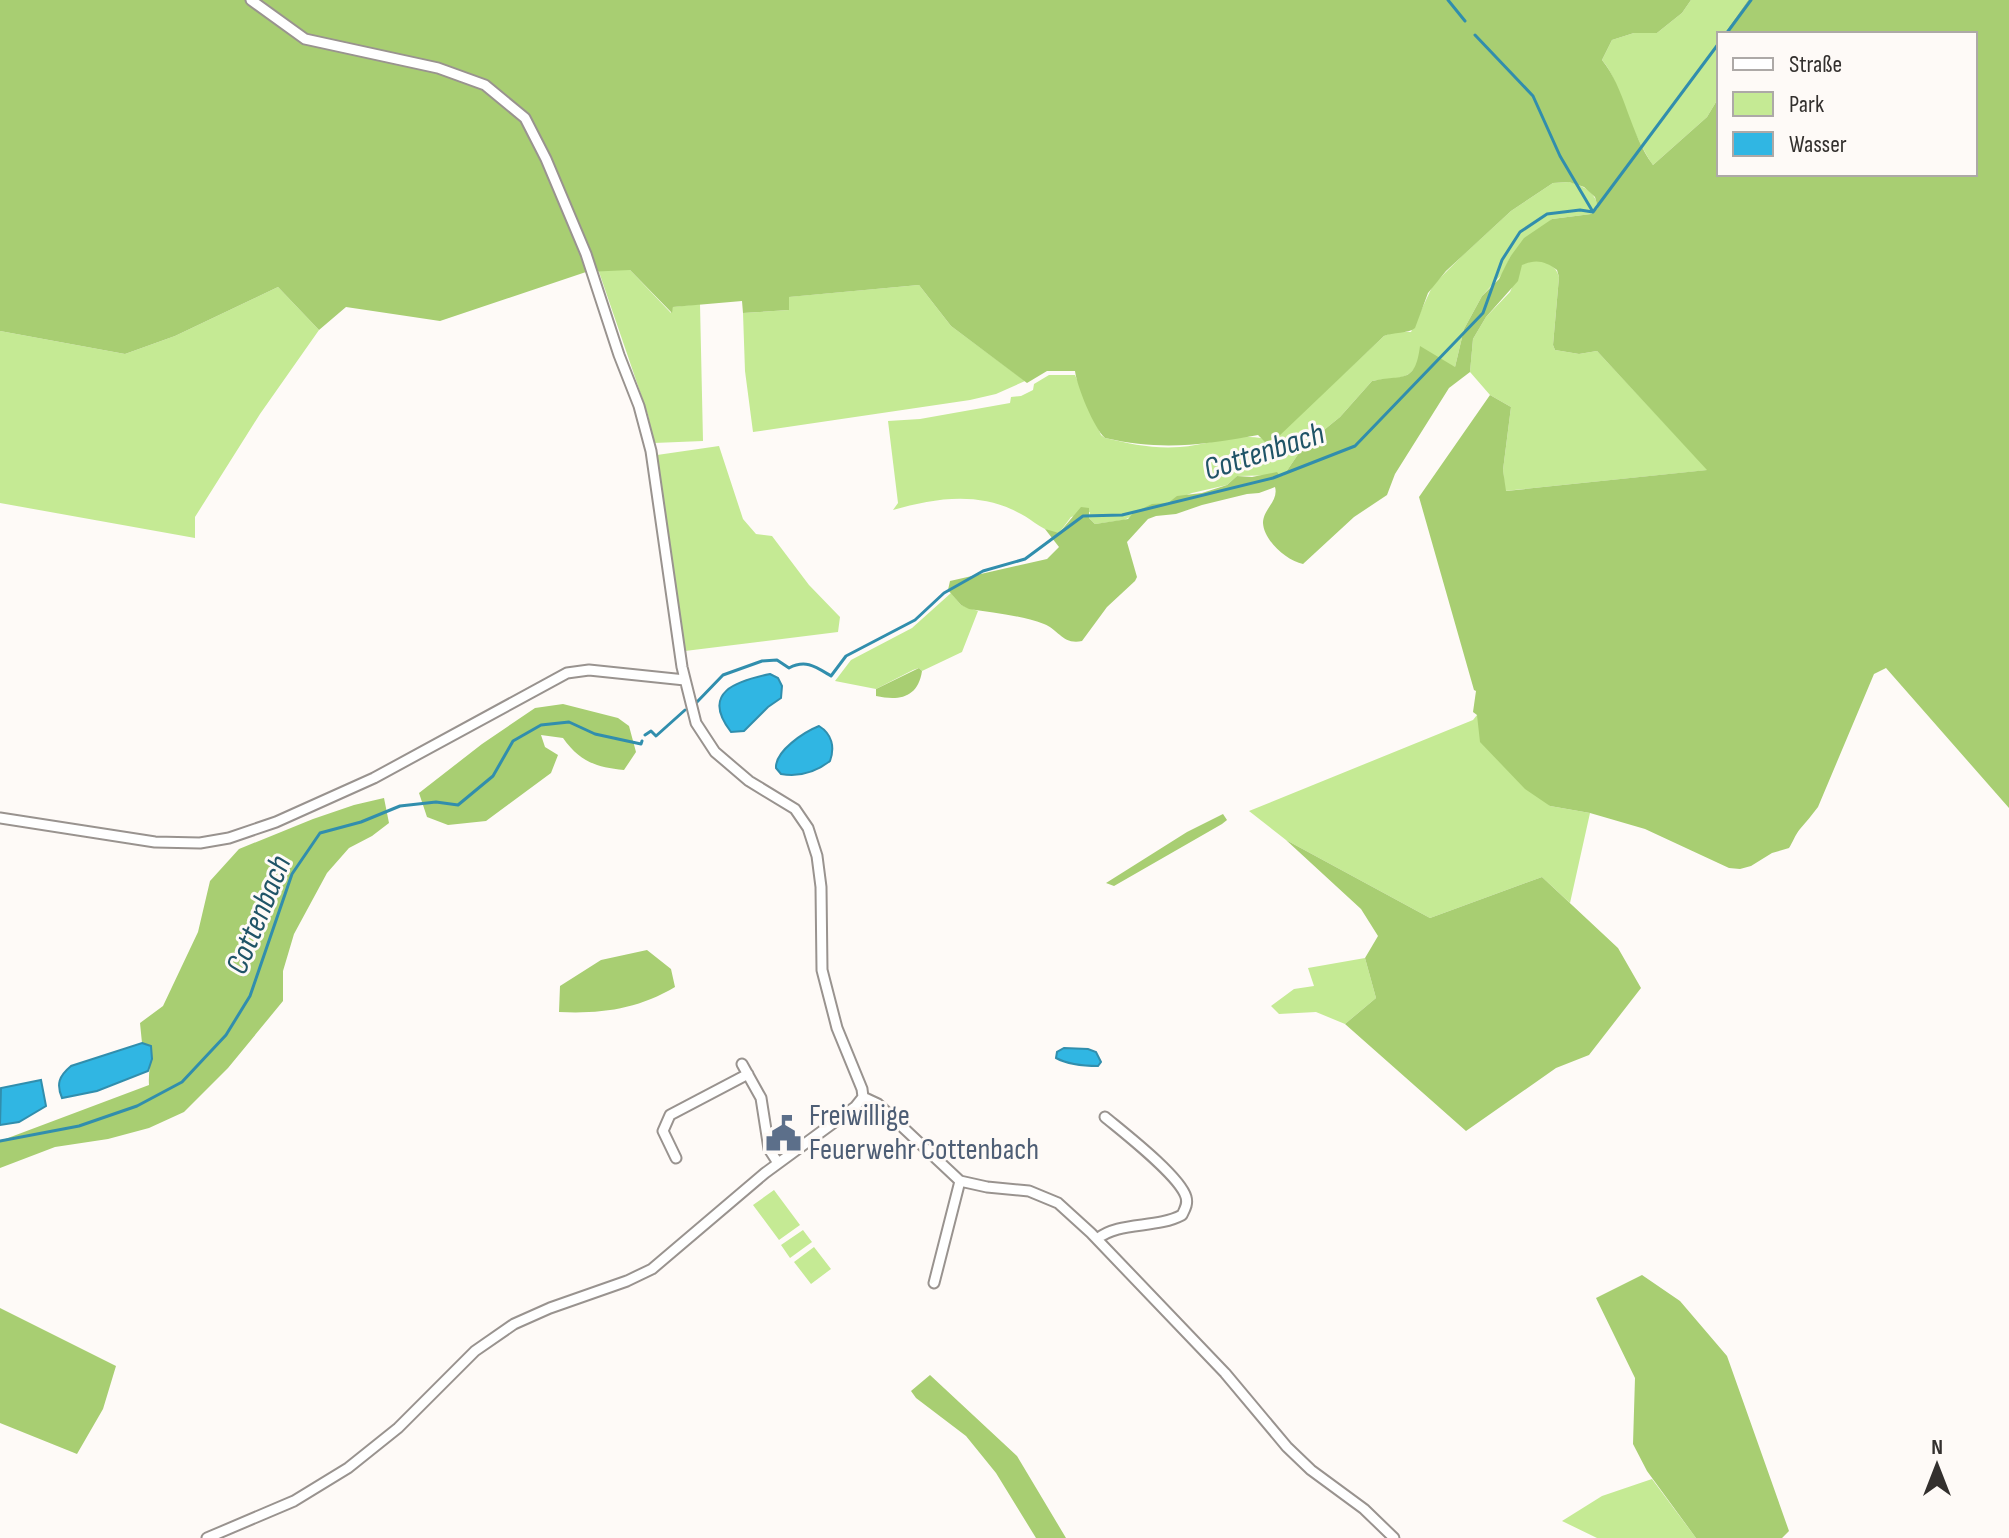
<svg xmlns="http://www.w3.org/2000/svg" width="2009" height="1538" font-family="'Sofia Sans Condensed',sans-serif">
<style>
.green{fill:#c5ea94}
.forest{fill:#a8ce72}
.water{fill:#30b6e3;stroke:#318ead;stroke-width:2}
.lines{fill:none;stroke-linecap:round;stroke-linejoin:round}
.stream{stroke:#318ead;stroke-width:3}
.minor-casing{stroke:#99938f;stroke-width:13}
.minor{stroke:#fff;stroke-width:9}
.labels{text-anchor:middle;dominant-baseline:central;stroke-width:6;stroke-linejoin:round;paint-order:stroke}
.service-label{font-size:30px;fill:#4e5e75;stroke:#fefaf7;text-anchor:start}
.water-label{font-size:32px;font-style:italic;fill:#205467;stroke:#fefaf7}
</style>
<rect width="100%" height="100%" fill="#fefaf7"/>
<path class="green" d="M1691,0H1748L1724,34H1719V97L1707,117L1653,165C1643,151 1630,123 1624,107C1617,90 1614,74 1602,60L1612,40L1634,33H1657L1682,13Z
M1569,182C1584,186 1596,192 1598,208L1591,214L1552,219L1510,257L1504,272L1482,296L1464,329L1455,367L1418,363C1407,383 1392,377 1372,381L1340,417L1303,447L1284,475L1237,476L1227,485L1192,493L1164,504H1157L1124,520L1095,524L1089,518L1090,512L1071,517L1059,533C1045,533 1033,520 1021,514C979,491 936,498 893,510L898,503L888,421L920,419L1010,403L1011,397L1021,396L1033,390L1034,384L1049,375H1075L1101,435L1105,438C1130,444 1154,449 1180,447C1209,445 1244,430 1272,441L1384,336L1394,332H1411L1433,285L1462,256L1511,211L1553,183Z
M1536,260C1547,262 1556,265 1559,277L1553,345L1555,350L1579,354L1597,351L1708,470L1505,491L1503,470L1511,407L1490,395L1470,372L1473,339L1486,317L1510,292L1522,264Z
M598,269L630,270L671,313L673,307L700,304L703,441L654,443L648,415Z
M919,285L951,326L1025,381L996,394L970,400L753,432L745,371L743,313L789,310L788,297Z
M278,287L319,330L260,414L195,517V538L0,503V331L125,354L175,336Z
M719,446L743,519L756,534L772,536L809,585L840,617L838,632L685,651L657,455Z
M951,593L961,605L978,611L962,652L922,671L919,668L913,670L876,689L835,681L851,660L912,628Z
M1477,715L1550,806L1590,813L1570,903L1542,877L1430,918L1286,840L1249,811L1473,720Z
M1365,958L1376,998L1345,1024L1316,1012L1279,1014L1271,1006L1294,989L1314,986L1308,968Z
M774,1190L800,1225L779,1240L753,1205Z
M803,1230L812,1242L790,1258L781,1245Z
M814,1247L831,1269L811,1284L794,1262Z
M1652,1479L1696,1538H1597L1562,1521L1602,1496Z"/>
<path class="forest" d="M0,0H1691L1682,13L1657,33H1634L1612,40L1602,60C1625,88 1630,134 1653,165L1707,117L1719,97V174H1975V34H1724L1748,0H2009V808L1886,668L1874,674L1818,807C1812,815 1806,822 1800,829C1795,835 1793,842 1789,848L1772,853L1751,866L1740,869L1729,868L1645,829L1590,813L1550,806L1525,789L1480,742L1477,715L1473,712L1476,691L1474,690L1419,497L1490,395L1511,407L1503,470L1506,491L1707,470L1597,351L1579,354L1555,350L1553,345L1559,277L1557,270C1545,261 1536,259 1522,265L1518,281L1486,317L1473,339L1470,372L1449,388L1395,474L1387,495L1354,517L1303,564C1287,561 1264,541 1263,523C1263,509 1279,501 1275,487L1259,493L1247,494L1202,505L1176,514L1156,516L1148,519L1127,542L1137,577L1135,581L1107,607L1082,641C1063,645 1059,630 1044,624C1020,615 993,613 969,609L961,605L948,590L950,581L1047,559L1059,547L1045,529L1059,533L1081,507L1089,508V518L1095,524L1128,519L1133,513L1152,504L1168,503L1177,496L1202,493L1227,485L1237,476L1252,477L1277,472L1280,476L1284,475L1303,447L1340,417L1372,381C1403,374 1415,385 1420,346L1455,367L1464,329L1482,296L1499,279L1510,257L1524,238L1552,219L1591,214L1598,208L1595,197L1584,187L1569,182L1553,183L1511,211L1446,271L1428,293L1415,328C1408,334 1393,332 1384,336L1277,438L1265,442L1258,435C1201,445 1163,451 1105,438C1094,428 1077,387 1075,371H1047L1027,383L951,326L919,285L789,297V310L743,313L742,301L673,307L672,313L630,270L586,272L440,321L346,307L319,330L278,287L175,336L125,354L0,331Z
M919,668L922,671C918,698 899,701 876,696V689Z
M563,704L618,718L629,726L636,752L624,770C596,767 580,762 563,738L541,735L545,747L558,755L551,773L486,821L448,825L427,817L419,793L482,744L535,708Z
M384,798L389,823L372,836L349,848L327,873L294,934L283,971V1001L228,1068L184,1112L149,1128L108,1139L55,1147L0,1168V1141L149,1085C148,1071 152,1060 151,1047L142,1043L140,1023L163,1006L198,932L210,881L239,849L313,819L354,805Z
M1223,814L1227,820L1222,824L1114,886L1106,883L1187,832Z
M1286,840L1430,918L1542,877L1618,948L1641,988L1589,1055L1556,1068L1466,1131L1345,1024L1376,998L1365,958L1378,936L1361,909Z
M647,950L671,969L675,987C638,1009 602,1014 559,1012L560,986L601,960Z
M1642,1275L1680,1301L1727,1356L1789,1531L1782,1538H1696L1647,1471L1633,1444L1635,1378L1596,1298Z
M0,1308L116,1366L103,1409L77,1454L0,1423Z
M930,1375L1017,1456L1066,1538H1036L996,1473L966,1436L916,1398L911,1391Z"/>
<path class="water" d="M770,674L778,678L782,686L781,698L768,707L744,731L731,732C700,692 737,681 770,674Z
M819,726C832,734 835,747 830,761C816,772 799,777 781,774L776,768C775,751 804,732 819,726Z
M142,1043L151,1046L152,1059L148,1071L97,1091L62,1098C56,1084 59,1076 71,1066Z
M1064,1048L1088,1049L1096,1052L1101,1062L1098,1066C1084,1066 1069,1065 1056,1058L1057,1052Z
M41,1080L46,1106L19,1122L0,1125L1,1088Z"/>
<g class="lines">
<path class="stream" d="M1448,0L1465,21
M1726,34L1751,0
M1475,35L1533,96L1560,156L1593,212
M1593,212L1719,43
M696,703L723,675L762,661L777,660L789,668C806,659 816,667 831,676L846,656L915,620L944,593L983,571L1025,559L1083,516L1122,515L1273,478L1355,446L1483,313L1502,260L1520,232L1547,214L1580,210L1593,212
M645,735L651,731L656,736L685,710
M0,1141L79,1126L137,1106L182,1082L226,1035L250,996L292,874L320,833L361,822L400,806L436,802L458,805L493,776L513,741L541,725L569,722L595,734L641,744L642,741"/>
<defs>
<path id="minor" d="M0,818L155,842L200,843L229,838L276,822L374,778L567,673L589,670L685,680
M742,1064L761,1098L769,1149L778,1163
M863,1097L878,1104L960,1181L987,1187L1029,1191L1058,1203L1091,1233L1225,1373L1287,1447L1311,1470L1364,1509L1394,1538
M676,1158L663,1131L670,1115L748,1074
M1097,1239C1119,1221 1156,1229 1182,1215C1185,1209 1188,1204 1186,1197C1180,1176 1123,1132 1105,1117
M934,1283L960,1181
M207,1538L294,1501L348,1468L398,1428L475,1351L514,1324L550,1308L627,1281L652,1269L765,1173L855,1107L863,1097L862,1089L837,1028L822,970L821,887L817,856L808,828L795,809L749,781L715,752L696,723L682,667L651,451L639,406L619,355L586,254L546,159L525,118L485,85L438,68L305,39L251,0"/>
</defs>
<use href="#minor" class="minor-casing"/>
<use href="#minor" class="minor"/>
</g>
<defs>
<symbol id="civic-bare" viewBox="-9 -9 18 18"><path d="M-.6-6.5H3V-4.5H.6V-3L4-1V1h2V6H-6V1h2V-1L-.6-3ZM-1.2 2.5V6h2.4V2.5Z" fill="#5c6f8a" stroke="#fefaf7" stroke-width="2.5" paint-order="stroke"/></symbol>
</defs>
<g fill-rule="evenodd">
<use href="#civic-bare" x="758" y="1108" width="51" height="51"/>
</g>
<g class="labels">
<g class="service-label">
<text x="809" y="1116">Freiwillige<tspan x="809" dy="34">Feuerwehr Cottenbach</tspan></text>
</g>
<g class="water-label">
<text transform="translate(1264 452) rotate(-18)">Cottenbach</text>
<text transform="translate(259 915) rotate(-68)">Cottenbach</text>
</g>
</g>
<rect x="1717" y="32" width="260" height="144" fill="#fefaf7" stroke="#ada9a7" stroke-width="2"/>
<rect x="1733" y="58" width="40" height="12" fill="#ffffff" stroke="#ada9a7" stroke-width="2"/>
<text x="1789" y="72" font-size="24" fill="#33302e">Straße</text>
<rect x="1733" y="92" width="40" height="24" fill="#c5ea94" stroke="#ada9a7" stroke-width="2"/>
<text x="1789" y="112" font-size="24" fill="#33302e">Park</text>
<rect x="1733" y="132" width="40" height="24" fill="#30b6e3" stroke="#ada9a7" stroke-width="2"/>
<text x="1789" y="152" font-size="24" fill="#33302e">Wasser</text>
<g transform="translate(1937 1466)" stroke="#fefaf7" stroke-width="6" paint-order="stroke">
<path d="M0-6L14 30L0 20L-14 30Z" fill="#33302e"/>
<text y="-12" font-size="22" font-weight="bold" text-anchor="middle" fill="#33302e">N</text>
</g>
</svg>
